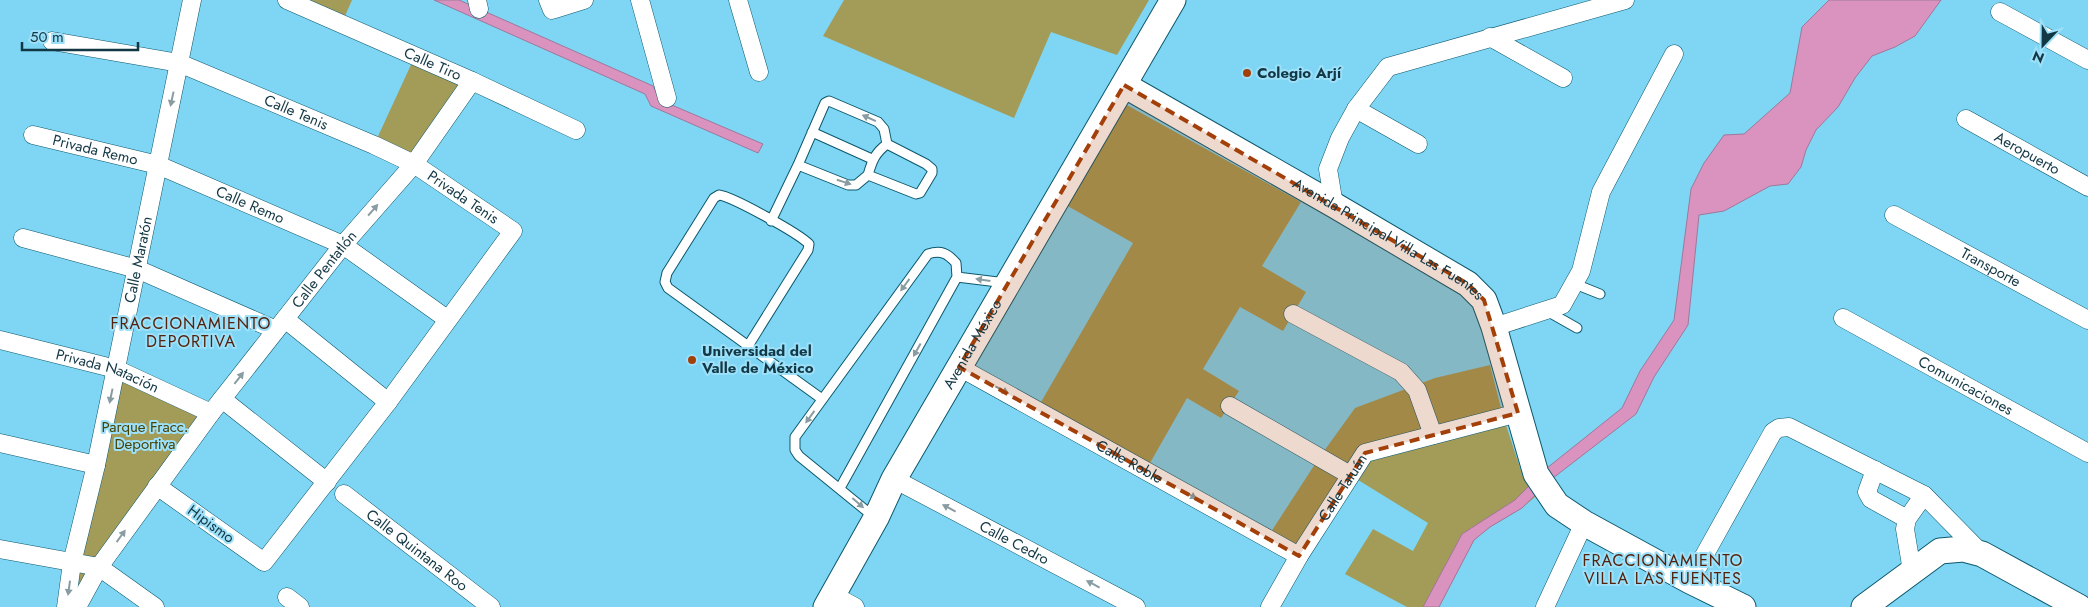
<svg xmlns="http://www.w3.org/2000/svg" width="2088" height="607" font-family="Jost,sans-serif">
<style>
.green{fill:#a39b58}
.water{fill:#da93be;stroke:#9e789a}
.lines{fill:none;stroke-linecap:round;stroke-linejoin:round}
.lane-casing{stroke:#0c586d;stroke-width:11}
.street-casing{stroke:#0c586d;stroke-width:19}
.secondary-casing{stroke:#0c586d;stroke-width:27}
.lane{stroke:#fff;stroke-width:9}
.street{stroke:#fff;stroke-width:18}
.secondary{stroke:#fff;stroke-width:25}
.oneway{fill:#899ca2}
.marked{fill:#a33f08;fill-opacity:0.2;stroke:#a33f08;stroke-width:4;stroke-dasharray:10 6;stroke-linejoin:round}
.poi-dot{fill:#a33f08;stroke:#9de0f9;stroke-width:2}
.labels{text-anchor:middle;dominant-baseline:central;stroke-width:4;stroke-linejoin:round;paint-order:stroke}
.street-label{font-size:15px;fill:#133845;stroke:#9de0f9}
.poi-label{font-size:15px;font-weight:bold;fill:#133845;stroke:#9de0f9;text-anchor:start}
.park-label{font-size:15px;fill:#484100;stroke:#9de0f9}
.neighbourhood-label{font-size:16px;letter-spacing:1px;fill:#53220c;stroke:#9de0f9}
</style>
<rect width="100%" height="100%" fill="#7ed6f4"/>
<path class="green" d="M306,0H352L345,16Z
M844,0H1149L1117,55L1051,32L1014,118L823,36Z
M415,56L472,81L414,164L374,145Z
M1116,99L1301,202L1262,266L1306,292L1283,331L1240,307L1203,369L1239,391L1221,418L1187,398L1146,470L1037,409L1133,243L1057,200Z
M1490,365L1503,416L1523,477L1536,496L1522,508L1490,527L1474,540L1439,607H1407L1345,574L1373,529L1413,551L1428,523L1350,475L1299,556L1267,538L1319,458L1355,408L1435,378Z
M115,374L209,417L66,607Z"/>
<path class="water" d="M434,0H459L653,86L660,100L763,144L758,153L651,106L645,94Z
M1829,0H1941L1915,36L1895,47L1872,56L1855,78L1838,107L1816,130L1806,150L1801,167L1788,184L1770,186L1724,211L1699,215L1688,325L1654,377L1636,414L1553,478L1522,508L1490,527L1474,540L1439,607H1423L1462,534L1515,500L1547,468L1622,408L1640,371L1674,320L1691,189L1704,163L1724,135L1744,134L1790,93L1802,27Z"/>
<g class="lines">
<defs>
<path id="lane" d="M812,132L872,159
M868,175C872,161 875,153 887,144
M771,221L798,165L825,103L829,101L878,122L884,129L887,144L926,164L932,169V173L920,193L916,194L868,175L856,185H848L798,165
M957,277L1006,283
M1575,284L1600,294
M1547,311L1577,328
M748,346L808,250L809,244C798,233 733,197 719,195L714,198L667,273L665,282L668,288L822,399
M840,488L957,277L956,263C947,253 941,250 928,254L795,437V450L799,456L874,517"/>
<g id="street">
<path id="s1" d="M287,0L472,81L576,130"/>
<path d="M477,0L479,9"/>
<path d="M548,0L552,10L584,0"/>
<path d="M640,0L667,98"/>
<path d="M738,0L759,72"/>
<path d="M2000,12L2088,60"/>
<path d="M1490,37L1563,78"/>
<path id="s2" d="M52,41L179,63L374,145L414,164L513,231L388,402L264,562L157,486"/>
<path d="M1356,109L1418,144"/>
<path id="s3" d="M1966,119L2088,187"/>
<path id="s4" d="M33,135L158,165L343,245L447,319"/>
<path d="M1334,205L1328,169L1340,138L1356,109L1388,67L1625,0"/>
<path id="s5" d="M1894,215L2088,320"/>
<path d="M23,238L137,269L276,330"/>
<path d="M1293,314L1401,372L1417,390L1433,435"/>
<path id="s6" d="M1843,318L2088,453"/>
<path d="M285,319L388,402"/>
<path d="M1494,327L1562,305L1581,271L1601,192L1674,54"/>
<path id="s7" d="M0,340L116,369L211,413"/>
<path id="s8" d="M959,367L1299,556"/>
<path d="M222,399L327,482"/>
<path d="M1230,406L1350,475"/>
<path d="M0,443L96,465"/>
<path d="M1875,470L1867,492L1871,499L1907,519"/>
<path id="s9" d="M894,479L1136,607"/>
<path id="s10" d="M344,494L491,607"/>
<path d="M0,549L99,567L155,607"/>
<path d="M1912,571L1905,529L1907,519L1924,495"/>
<path d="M1690,581L1773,432L1779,428L1789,427L1924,495L1982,554"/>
<path d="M833,595L855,607"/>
<path d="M287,597L300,607"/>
<path id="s11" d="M66,607L72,563L96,465L192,0"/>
<path id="s12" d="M77,607L99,567L211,413L343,245L414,164L472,81"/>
<path id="s13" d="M1270,607L1299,556L1365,453L1518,413"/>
<path d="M1545,607L1584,523"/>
</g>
<g id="secondary">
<path id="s14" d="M1124,85L1334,205L1468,284L1484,300L1494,327L1536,474L1557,505L1584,523L1690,581L1743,607"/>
<path id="s15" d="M826,607L876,518L894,479L1173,0"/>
<path d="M1864,607L1940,551L1963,549L1982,554L2079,607"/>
</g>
</defs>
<use href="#lane" class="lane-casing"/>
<use href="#street" class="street-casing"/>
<use href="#secondary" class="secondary-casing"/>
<use href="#lane" class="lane"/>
<use href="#street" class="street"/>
<use href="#secondary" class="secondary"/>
</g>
<defs><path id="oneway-solid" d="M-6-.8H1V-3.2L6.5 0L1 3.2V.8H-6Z" transform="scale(1.25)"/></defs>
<g class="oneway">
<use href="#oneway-solid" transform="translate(172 99) rotate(102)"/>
<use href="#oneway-solid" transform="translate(869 118) rotate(-156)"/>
<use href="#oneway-solid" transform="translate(844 182) rotate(17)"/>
<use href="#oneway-solid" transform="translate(373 210) rotate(-49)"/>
<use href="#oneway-solid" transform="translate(983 280) rotate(-172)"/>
<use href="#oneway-solid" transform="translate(905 285) rotate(126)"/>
<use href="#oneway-solid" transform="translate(917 350) rotate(119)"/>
<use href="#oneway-solid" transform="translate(239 378) rotate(-52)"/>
<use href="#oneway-solid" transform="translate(1002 390) rotate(28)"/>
<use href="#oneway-solid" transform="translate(111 396) rotate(102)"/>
<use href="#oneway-solid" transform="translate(810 417) rotate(126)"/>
<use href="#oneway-solid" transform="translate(1190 495) rotate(29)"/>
<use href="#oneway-solid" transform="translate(858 503) rotate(41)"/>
<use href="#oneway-solid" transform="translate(949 508) rotate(-152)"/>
<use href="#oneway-solid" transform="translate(121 536) rotate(-54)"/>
<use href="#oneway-solid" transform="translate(1093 584) rotate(-152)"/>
<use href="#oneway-solid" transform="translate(69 588) rotate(98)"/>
</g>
<path class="marked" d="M1124,85L1468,284L1484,300L1518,413L1365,453L1299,556L959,367Z"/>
<g class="poi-dot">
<circle cx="1247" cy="73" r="5"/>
<circle cx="692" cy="360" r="5"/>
</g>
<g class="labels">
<g class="street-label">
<text stroke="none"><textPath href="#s1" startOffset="159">Calle Tiro</textPath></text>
<text stroke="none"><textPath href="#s2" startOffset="256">Calle Tenis</textPath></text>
<text stroke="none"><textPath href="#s4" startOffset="64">Privada Remo</textPath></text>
<text stroke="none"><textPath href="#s3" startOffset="70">Aeropuerto</textPath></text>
<text stroke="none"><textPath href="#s2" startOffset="444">Privada Tenis</textPath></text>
<text stroke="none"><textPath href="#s4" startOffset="229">Calle Remo</textPath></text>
<text stroke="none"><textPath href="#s14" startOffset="306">Avenida Principal Villa Las Fuentes</textPath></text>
<text stroke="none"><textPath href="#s11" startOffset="355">Calle Maratón</textPath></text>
<text stroke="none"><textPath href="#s5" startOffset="110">Transporte</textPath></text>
<text stroke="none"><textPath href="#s12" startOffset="419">Calle Pentatlón</textPath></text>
<text stroke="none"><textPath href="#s15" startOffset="301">Avenida México</textPath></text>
<text stroke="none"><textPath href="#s7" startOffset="112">Privada Natación</textPath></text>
<text stroke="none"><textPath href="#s6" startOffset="140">Comunicaciones</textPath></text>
<text stroke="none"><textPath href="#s8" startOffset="195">Calle Roble</textPath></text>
<text stroke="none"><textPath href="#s13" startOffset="140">Calle Tatuán</textPath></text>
<text transform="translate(211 524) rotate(36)">Hipismo</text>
<text stroke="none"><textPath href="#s9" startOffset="136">Calle Cedro</textPath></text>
<text stroke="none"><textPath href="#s10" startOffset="92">Calle Quintana Roo</textPath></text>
</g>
<g class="poi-label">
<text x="1257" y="73">Colegio Arjí</text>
<text x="702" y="351">Universidad del<tspan x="702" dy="17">Valle de México</tspan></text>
</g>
<g class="park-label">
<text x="145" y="427">Parque Fracc.<tspan x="145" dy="17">Deportiva</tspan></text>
</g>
<g class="neighbourhood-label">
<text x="191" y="323">FRACCIONAMIENTO<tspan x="191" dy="18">DEPORTIVA</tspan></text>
<text x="1663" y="560">FRACCIONAMIENTO<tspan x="1663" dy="18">VILLA LAS FUENTES</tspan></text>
</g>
</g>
<g transform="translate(2043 45) rotate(202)" stroke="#9de0f9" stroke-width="4" paint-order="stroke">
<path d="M0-4L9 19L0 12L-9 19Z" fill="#133845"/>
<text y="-8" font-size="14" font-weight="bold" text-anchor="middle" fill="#133845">N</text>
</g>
<path d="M22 42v8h116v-8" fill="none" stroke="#133845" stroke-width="2.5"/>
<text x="30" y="42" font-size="15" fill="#133845" stroke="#9de0f9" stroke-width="4" paint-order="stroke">50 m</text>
</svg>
